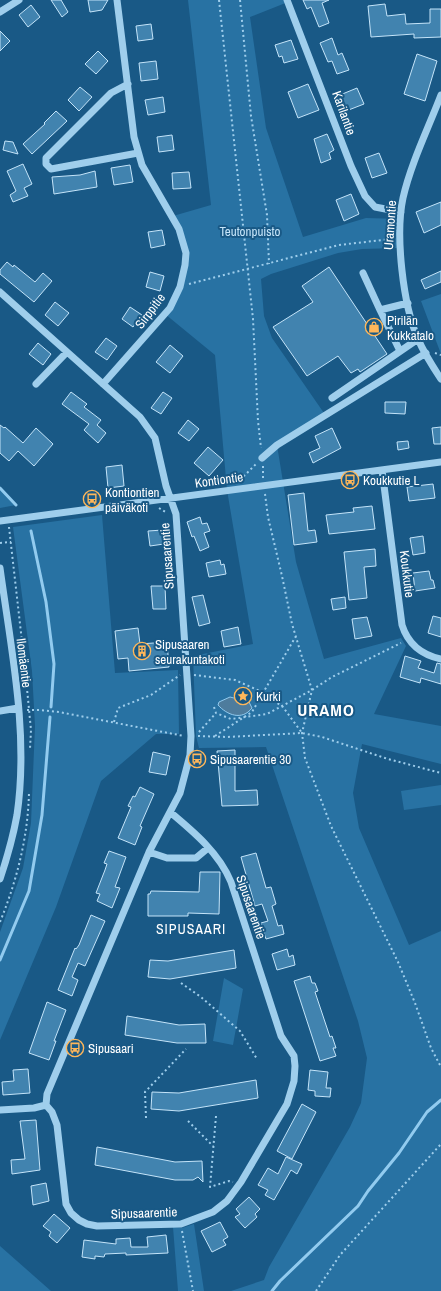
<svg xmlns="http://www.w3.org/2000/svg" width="441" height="1291" font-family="'Archivo Narrow',sans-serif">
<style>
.green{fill:#2872a3}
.water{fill:#4e7c9d;stroke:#92cbef}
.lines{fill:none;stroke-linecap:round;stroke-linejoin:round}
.stream{stroke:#92cbef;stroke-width:3}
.building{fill:#4183af;stroke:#c4e4f9}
.path{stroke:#9fceec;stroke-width:2;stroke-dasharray:2 3;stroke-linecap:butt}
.minor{stroke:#9fceec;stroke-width:7}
.labels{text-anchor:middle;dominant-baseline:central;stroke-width:4;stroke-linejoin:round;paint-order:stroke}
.street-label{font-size:13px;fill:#fff;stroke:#195986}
.park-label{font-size:13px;fill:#c4e4f9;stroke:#195986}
.poi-label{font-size:13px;fill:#fff;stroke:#195986;text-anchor:start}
.neighbourhood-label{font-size:14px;letter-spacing:1px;fill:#fff;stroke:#195986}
.district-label{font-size:17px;font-weight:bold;letter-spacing:1px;fill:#fff;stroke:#195986}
</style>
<rect width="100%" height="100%" fill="#195986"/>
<path class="green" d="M188,0H287L288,2L250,17L266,128L303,237L366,218L400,219L399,248L362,249L338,253L271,274L261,279L264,316L272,338L326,416L277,445L296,562L324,659L401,638L406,646L374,714L441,726V764L362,744L353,793L359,828L409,945L441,931V1291H231L264,1280L269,1267L350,1127L361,1103L367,1058L358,1021L266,747L199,748L196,736L193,656L253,644L227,490L215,355L165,314L178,292L186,253L173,216L211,205Z
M441,294V354L421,301Z
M0,488L16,505L0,508Z
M102,515L115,673L178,670L179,734H156L101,781L56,907L0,1040V932L23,868L31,823L35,726L32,671L13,527Z
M441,785V805L404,810L401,791Z
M224,978L243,989L233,1045L213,1041Z
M194,1224L204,1291H178L173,1227L182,1228Z
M0,1246L51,1291H0Z"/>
<path class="water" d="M230,697L249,702L252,708C242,721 227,715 218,705L219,702Z"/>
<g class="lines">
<path class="stream" d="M0,488L16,505
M31,531L46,602L54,664L51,707
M0,960L29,891L42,815L50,717
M272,1291L280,1281L358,1206L368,1191L399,1153L427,1112L441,1100"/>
</g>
<path class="building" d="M51,0H61L68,12L62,17Z
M88,0H108L102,10L90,12Z
M303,0H329L322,3L329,23L319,27L311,7L307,9Z
M385,4L387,16L405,14L406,24L430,23V9H441V37L414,38V34L371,37L368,6Z
M31,5L40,17L28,27L19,15Z
M151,24L153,39L138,41L136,26Z
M0,31L10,41L0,51Z
M332,38L338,55L342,53L349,70L337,74L332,61L328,62L320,43Z
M291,40L298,59L284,63L282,56L279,57L275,45Z
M98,51L108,61L96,74L85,64Z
M417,54L437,61L425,101L404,94Z
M156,61L158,79L141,81L139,63Z
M308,84L319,110L298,118L288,92Z
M80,87L92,97L79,111L68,100Z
M357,88L364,104L346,111L340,95Z
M163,97L165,112L148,115L145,100Z
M56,111L67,121L32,154L23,144L45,124L44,123Z
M327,134L334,150L329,153L331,159L321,163L314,139Z
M172,135L174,150L159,152L157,137Z
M5,141L13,142L18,154L3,150Z
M379,153L387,173L372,178L365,158Z
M23,164L32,184L24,188L28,196L13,202L10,195L16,191L7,171Z
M130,165L133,182L114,185L111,168Z
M95,171L97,187L54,194L52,177L80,175Z
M189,172L191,188L173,189L172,173Z
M351,194L359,214L344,221L336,200Z
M441,202V225L424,233L416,212Z
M162,230L165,245L151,248L148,232Z
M7,262L13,267L14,265L35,282L43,273L52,281L34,302L0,274V270Z
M329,267L387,354L360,372L358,369L351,373L338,356L307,376L273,327L313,302L302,286Z
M441,271V282L425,289L421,280Z
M150,272L164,276L160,291L146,287Z
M55,302L69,313L58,326L45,315Z
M130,307L142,315L133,327L122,319Z
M106,338L117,346L107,360L95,352Z
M38,343L51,354L43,365L29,354Z
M170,345L183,356L170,373L156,362Z
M71,392L87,404L84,407L101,420L97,425L106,433L98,443L84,430L89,424L62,404Z
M163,392L172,398L161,414L151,408Z
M385,402H406L405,414L385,413Z
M188,420L199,429L189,441L178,433Z
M0,425L4,428L5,427L23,443L36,428L53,444L34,466L18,451L9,461L0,453Z
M441,427V444H434L432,428Z
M332,428L341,448L313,463L309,453L320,448L315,436Z
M408,441L409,448L398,450L397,442Z
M208,447L223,460L209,476L194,463Z
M122,465L124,486L108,488L106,467Z
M433,484L435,498L409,501L407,487Z
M304,493L308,531L315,530L317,542L294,545L288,495Z
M372,506L375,529L329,534L326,515L354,512L353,508Z
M200,517L202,524L207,523L210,531L204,533L209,547L200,551L194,536L192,537L187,522Z
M163,530L164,544L150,546L148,531Z
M423,536L425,553L413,555L410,538Z
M375,549L376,566L364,567L367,598L349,600L344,552Z
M220,560L221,565L224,564L226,574L209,577L206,563Z
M429,571L431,580H433L435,588L415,591L413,573Z
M151,586H165L166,609H153Z
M203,595L210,623L199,626L192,597Z
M345,597L346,608L333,610L331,599Z
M433,616L441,618V637L428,633Z
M367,617L372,636L355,639L352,619Z
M238,627L241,644L224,647L221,631Z
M138,628L140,644L167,642L169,667L129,671L128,658L118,659L115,631Z
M405,656L421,661L418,668L434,673L437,663L441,664V684L421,678L420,683L400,677Z
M235,750V791L257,790L258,805L222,806L217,751Z
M153,752L170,756L166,775L149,772Z
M140,787L154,794L140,826L142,827L135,845L118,838L131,807L128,806L133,796L135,797Z
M109,851L126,857L115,887L120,888L112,908L97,901L100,894L96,893L105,870L107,864L104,863Z
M256,853L266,888L271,887L276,904L272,906L278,926L282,925L284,934L266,939L261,923L268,921L262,904L255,906L241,857Z
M200,872H220L219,914L188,913V916H148V894H150L151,891L199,892Z
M91,915L105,921L85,966L78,963L72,977L78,980L72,996L58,990L75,948L76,949L79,945Z
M287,949L289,957L293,955L295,965L277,970L272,954Z
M234,950L236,968L170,979L148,977L150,960L168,961Z
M310,976L312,983H315L318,991L315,992L330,1037L332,1036L336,1048H333L336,1056L320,1061L294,981Z
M47,1002L66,1010L54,1041H56L49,1060L29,1053Z
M127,1016L179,1025L205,1024L206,1043H177L125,1035Z
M28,1069L30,1093L3,1095L2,1082L14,1081L13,1070Z
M310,1070L328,1072L326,1088H331L330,1097L315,1096V1091L308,1090Z
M256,1080L258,1098L179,1111L151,1109L152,1092L179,1093Z
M302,1104L316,1112L292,1159L277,1151Z
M36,1120L40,1170L12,1174L11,1160L25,1159L20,1121Z
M97,1147L175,1162L202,1161L203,1182L198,1177L193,1180H175L95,1165Z
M286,1157L302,1164L297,1174L291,1170L274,1200L265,1195L268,1190L258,1185L268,1168L278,1174Z
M46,1183L49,1201L33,1205L31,1186Z
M249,1197L260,1209L255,1214L257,1217L245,1228L235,1217L240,1214L236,1209Z
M54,1214L70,1228L57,1243L49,1236L51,1232L43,1226Z
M220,1222L228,1237L223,1240L226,1245L212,1252L201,1231Z
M166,1235L168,1253L126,1255V1253L105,1254L104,1257L95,1256V1259L82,1257L84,1240L116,1244V1239L130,1238L131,1247H148L147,1237Z"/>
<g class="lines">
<path class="path" d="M219,0L253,319L258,421L261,448
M240,0L251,116L267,215L269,264
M189,284L339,245L391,239
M435,353L441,355
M263,466V478
M240,480L257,463
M265,494L268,517L282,576L292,624L312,690L302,733L305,758L331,826L398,962L415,1003L431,1048L441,1067
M159,508L167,513
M9,527L25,668L31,730L30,749
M0,543L11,542
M194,675L235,680L260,691L283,707L302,733
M214,707L216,713L231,719L267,714L312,690L332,677L401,643
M27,710H40L59,712L184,736
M114,722L118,708L151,695L180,675
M199,732L216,713
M198,736L227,737L302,733L322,737L388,759L441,773
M215,736L252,712L296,636
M0,922C17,880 28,837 29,792
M181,983L201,997L240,1031L257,1059
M216,1116L210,1187L229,1181L233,1182
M146,1118L145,1092L186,1049
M188,1121L213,1146
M182,1231L193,1291
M316,1291L340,1255L441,1144"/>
<path class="minor" d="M287,0L351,166L365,196L375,207L401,212
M0,12L19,0
M128,84L111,93L46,158V164L51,169L138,153
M441,95C428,129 411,163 403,198C395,235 403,305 418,339C424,353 433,367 441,379
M363,273L380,310
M0,292L140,417L155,438L166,486L176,514L191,736L190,755L180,793L149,852L47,1094L46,1105L52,1112L57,1125L66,1204L71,1213L79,1220L87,1224L97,1226L181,1224L213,1212L227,1201L241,1182L287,1104L294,1081L295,1066L294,1056L281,1036L231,882C219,853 194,832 170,812
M400,351L380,310L408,303
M36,384L67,352
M103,384L170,308L180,287L185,265L186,253L179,229L142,165L134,137L117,0
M332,398L418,339
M262,458L277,445L426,353
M382,470L402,625C408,644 422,655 441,659
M0,521L441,462
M0,568C11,649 29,733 17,815C13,837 7,858 0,879
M0,711L18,708
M149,852L167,858H196L208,848
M0,1110L34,1108L46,1105"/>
</g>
<defs>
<symbol id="shop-ring" viewBox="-11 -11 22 22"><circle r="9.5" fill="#195986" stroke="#ffb75a" stroke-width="1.5"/><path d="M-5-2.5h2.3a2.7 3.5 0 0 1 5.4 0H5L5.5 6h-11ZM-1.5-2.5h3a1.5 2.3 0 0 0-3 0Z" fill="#ffb75a"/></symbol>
<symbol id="bus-ring" viewBox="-11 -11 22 22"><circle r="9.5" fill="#195986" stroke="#ffb75a" stroke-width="1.5"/><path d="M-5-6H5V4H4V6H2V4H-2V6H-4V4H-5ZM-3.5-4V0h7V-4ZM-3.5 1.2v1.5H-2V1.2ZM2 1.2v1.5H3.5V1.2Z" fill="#ffb75a"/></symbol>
<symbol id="building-ring" viewBox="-11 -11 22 22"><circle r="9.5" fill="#195986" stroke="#ffb75a" stroke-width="1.5"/><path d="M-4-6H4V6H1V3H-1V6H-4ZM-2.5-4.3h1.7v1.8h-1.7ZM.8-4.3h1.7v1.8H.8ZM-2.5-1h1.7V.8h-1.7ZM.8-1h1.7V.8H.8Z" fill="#ffb75a"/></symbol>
<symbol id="sight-ring" viewBox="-11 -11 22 22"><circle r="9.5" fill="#195986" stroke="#ffb75a" stroke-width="1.5"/><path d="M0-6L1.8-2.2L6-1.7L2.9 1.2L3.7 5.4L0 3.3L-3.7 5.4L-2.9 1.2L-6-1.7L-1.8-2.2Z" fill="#ffb75a"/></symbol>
</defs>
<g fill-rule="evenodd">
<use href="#shop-ring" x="364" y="317" width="20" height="20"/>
<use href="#bus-ring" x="340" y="470" width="20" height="20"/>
<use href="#bus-ring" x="82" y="489" width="20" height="20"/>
<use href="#building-ring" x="132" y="641" width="20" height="20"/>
<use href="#sight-ring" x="233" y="686" width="20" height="20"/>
<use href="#bus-ring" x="187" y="749" width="20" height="20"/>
<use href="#bus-ring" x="65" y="1038" width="20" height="20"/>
</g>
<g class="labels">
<g class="street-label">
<text transform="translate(344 113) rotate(70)">Karilantie</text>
<text transform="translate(390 225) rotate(-86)">Uramontie</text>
<text transform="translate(150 311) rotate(-53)">Sirppitie</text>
<text transform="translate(219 480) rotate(-8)">Kontiontie</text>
<text transform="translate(167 556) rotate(-94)">Sipusaarentie</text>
<text transform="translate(407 574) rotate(83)">Koukkutie</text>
<text transform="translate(24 663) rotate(83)">Ilomäentie</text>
<text transform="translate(251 907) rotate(71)">Sipusaarentie</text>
<text transform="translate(144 1213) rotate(-2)">Sipusaarentie</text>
</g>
<g class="park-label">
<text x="250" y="231">Teutonpuisto</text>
</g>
<g class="poi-label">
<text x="387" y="320">Pirilän<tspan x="387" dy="15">Kukkatalo</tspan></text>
<text x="363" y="480">Koukkutie L</text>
<text x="105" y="492">Kontiontien<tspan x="105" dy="15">päiväkoti</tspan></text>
<text x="155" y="644">Sipusaaren<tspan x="155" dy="15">seurakuntakoti</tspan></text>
<text x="256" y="696">Kurki</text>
<text x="210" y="759">Sipusaarentie 30</text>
<text x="88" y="1048">Sipusaari</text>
</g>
<g class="neighbourhood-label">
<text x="191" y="929">SIPUSAARI</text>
</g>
<g class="district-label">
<text x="326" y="709">URAMO</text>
</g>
</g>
</svg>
